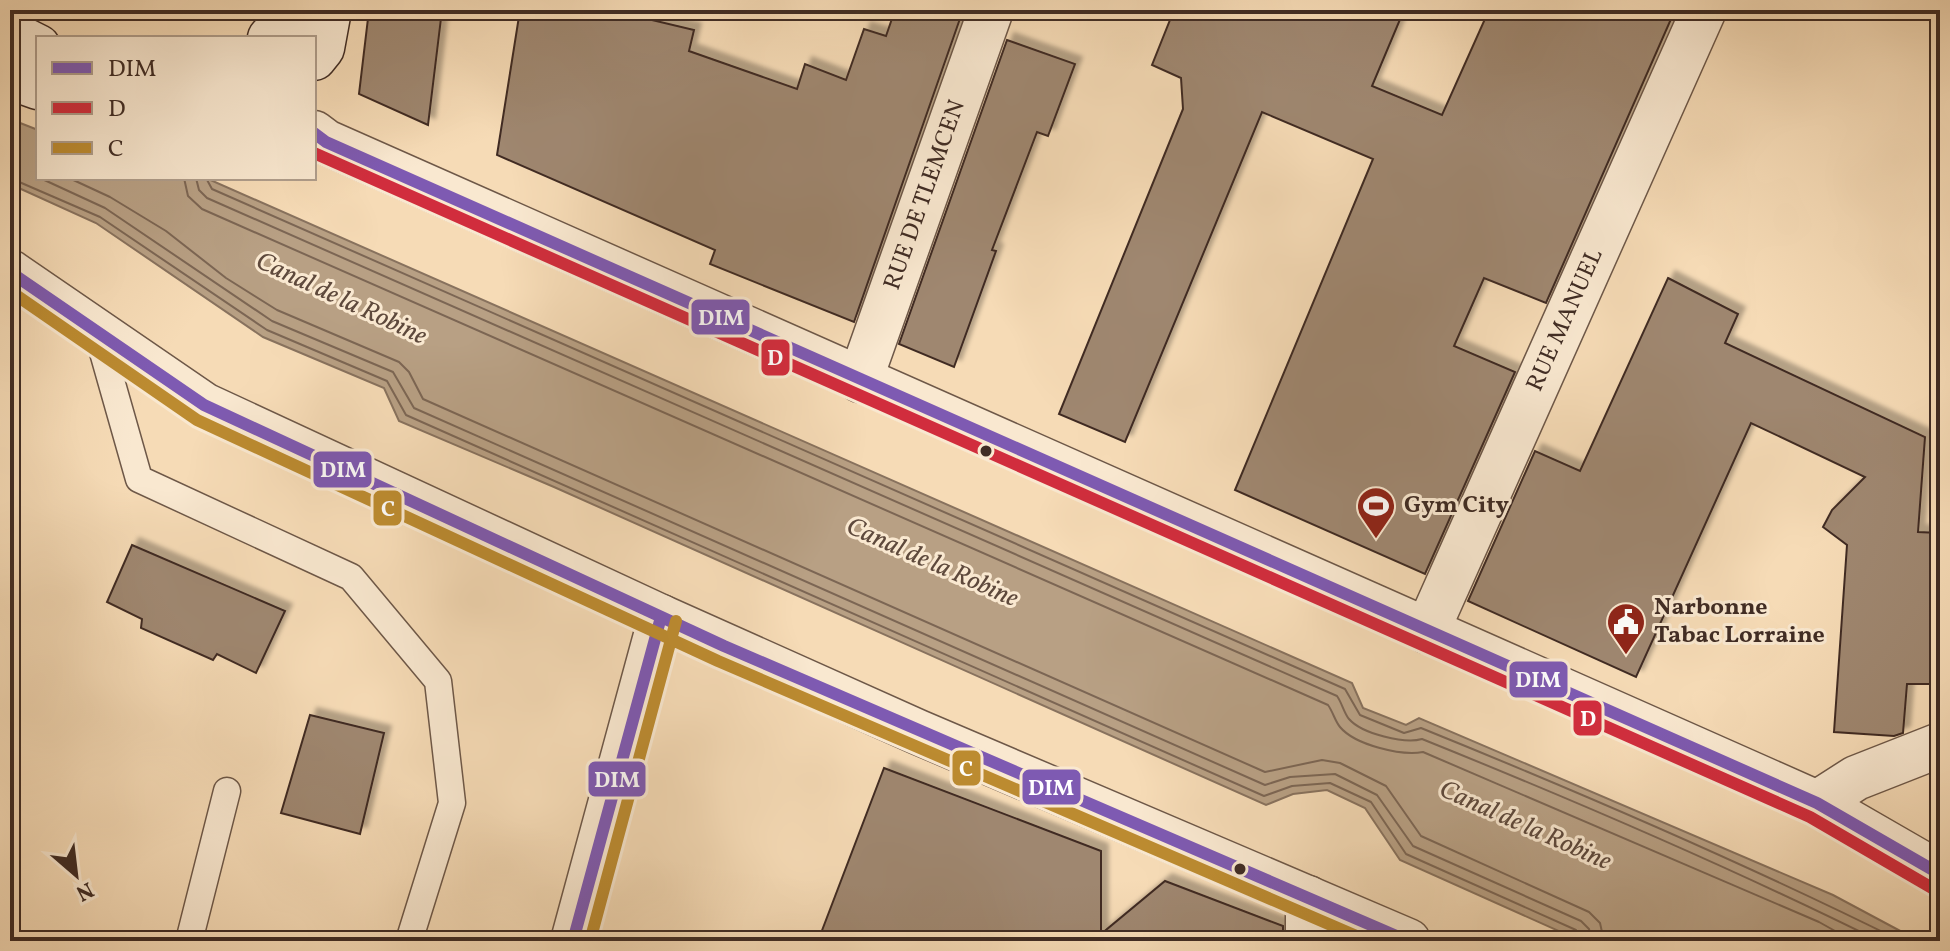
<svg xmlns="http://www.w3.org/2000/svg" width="1950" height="951" font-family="Vollkorn,serif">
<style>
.water{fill:#b8a084;stroke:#88725e;stroke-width:2}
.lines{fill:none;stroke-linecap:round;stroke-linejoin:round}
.shore{stroke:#7c6654;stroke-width:2}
.building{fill:#9f8770;stroke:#402c24;stroke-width:2;filter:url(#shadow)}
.service-casing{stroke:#6e5848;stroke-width:29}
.minor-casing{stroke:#6e5848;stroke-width:47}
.tertiary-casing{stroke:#6e5848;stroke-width:47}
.secondary-casing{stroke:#402c24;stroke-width:47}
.service{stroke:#f9e8d0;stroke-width:26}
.minor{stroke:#f9e8d0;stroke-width:44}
.tertiary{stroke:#f9e8d0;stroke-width:44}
.secondary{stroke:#f9e8d0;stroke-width:44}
.bus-1-casing{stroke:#f9e8d0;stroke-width:18}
.bus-2-casing{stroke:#f9e8d0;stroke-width:18}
.bus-3-casing{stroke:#f9e8d0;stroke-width:18}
.bus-1{stroke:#7e5ab2;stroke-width:12}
.bus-2{stroke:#d12d3d;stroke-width:12}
.bus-3{stroke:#bc8b30;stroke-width:12}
.bus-dot{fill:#402c24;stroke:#f9e8d0;stroke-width:3}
.labels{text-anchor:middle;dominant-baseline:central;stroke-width:6;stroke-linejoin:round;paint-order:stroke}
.street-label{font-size:24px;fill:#402c24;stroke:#f9e8d0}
.poi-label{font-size:24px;font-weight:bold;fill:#402c24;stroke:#f9e8d0;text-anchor:start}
.water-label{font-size:26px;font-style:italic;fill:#5e493c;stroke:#f9e8d0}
.line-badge{stroke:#f9e8d0;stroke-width:3}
.badge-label{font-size:22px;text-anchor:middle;font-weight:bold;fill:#fff}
</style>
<defs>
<filter id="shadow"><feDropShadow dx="7" dy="-7" stdDeviation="2" flood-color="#0004"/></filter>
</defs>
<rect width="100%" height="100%" fill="#f6dbb6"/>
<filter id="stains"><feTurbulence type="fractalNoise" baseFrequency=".0025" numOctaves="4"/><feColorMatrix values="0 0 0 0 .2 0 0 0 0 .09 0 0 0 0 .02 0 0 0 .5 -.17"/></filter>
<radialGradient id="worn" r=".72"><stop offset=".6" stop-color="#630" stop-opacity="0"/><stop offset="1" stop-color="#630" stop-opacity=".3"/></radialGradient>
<path class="water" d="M10,119L38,130V178H206L1352,683L1363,708L1406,725L1419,718L1833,895L1919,941H1581L1400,860L1365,808L1327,790L1293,794L1266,805L554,487L399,421L384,388L263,337L96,223L10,184Z"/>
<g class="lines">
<path class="shore" d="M10,178L100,217L267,330L387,381L406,415L1264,796L1292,786L1330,783L1371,802L1406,854L1576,930L1582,941
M40,178L105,208L272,321L393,372L414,408L1265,785L1290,777L1335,774L1377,795L1413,846L1581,921L1589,929L1592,941
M69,178L110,197L166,231L226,278L277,310L399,362L409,372L423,399L1265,772L1322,760L1340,763L1386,786L1421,836L1589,912L1600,923L1604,941
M184,178L188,196L202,209L1328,705C1333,712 1335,721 1340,727C1355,745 1401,756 1423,752L1819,922L1853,941
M196,178L199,190L207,198L1337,696C1342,703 1344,713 1349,719C1362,734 1405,744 1422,739C1576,801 1730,867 1879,941
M206,178L212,189L1345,689L1360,715L1404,733L1421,728C1584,794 1744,863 1901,941"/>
</g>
<path class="building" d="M369,10H442L428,125L359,94Z
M520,10H610L694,30L689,51L797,89L805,64L846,80L864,29L886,36L895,10H963L854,322L710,264L715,250L497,155Z
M1174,10H1404L1372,86L1442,115L1489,10H1675L1546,303L1484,278L1454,346L1515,372L1425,574L1235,490L1373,159L1262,112L1125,442L1059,414L1183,109L1181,78L1152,65Z
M1007,40L1075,64L1048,136L1037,132L992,250L996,251L954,367L899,344Z
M1668,278L1738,314L1725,343L1925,437L1918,532L1940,533V684H1907L1903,733L1894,736L1834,732L1847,545L1823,527L1832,510L1865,477L1751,423L1636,677L1468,601L1535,451L1580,471Z
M132,545L285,611L256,673L217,654L213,660L141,628L142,619L107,602Z
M310,715L384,733L360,834L281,813Z
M884,768L1101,851V934L1165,881L1283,926V941H818Z"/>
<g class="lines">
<defs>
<path id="service" d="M97,331L139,479L351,577L438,681L452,803L409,941
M189,941L227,791"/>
<g id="minor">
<path d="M314,133L326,142L1817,803L1940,874"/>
<path id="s1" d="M860,380L991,10"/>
<path d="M661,617L918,732L1408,941"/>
<path id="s2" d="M1427,631L1704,10"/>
<path d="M1817,803L1856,778L1940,745"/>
<path d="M1308,941V898"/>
</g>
<path id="tertiary" d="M10,272L204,405L661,617L573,941"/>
<path id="secondary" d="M10,33L38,47
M270,38L297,10
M314,58L322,48L329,10
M10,77L38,87"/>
</defs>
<use href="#service" class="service-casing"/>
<use href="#minor" class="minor-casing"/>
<use href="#tertiary" class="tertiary-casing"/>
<use href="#secondary" class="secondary-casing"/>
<use href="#service" class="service"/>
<use href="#minor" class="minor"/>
<use href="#tertiary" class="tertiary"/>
<use href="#secondary" class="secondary"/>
<defs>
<path id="bus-1" d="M314,133L326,142L1817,803L1940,874
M10,272L204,405L724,646L1408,941
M573,941L661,617"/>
<path id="bus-2" d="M314,153L1810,817L1932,888"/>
<path id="bus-3" d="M10,291L197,420L718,661L1368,941
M590,941L676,621"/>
</defs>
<use href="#bus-1" class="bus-1-casing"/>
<use href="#bus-2" class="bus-2-casing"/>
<use href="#bus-3" class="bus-3-casing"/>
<use href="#bus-1" class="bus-1"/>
<use href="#bus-2" class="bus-2"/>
<use href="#bus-3" class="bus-3"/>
</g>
<defs>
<symbol id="stadium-pin" viewBox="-11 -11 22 30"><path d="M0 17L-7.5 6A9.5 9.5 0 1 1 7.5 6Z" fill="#8f2418" stroke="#f9e8d0"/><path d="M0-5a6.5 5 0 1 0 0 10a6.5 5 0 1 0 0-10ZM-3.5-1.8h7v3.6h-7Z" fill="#fff"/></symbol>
<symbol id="civic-pin" viewBox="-11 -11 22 30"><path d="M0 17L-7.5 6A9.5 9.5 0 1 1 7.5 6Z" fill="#8f2418" stroke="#f9e8d0"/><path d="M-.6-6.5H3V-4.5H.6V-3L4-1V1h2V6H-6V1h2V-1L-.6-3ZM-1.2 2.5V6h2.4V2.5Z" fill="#fff"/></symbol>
</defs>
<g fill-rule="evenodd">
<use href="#stadium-pin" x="1354" y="484" width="44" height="60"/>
<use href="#civic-pin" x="1604" y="600" width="44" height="60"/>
</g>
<g class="bus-dot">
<circle cx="986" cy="451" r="7"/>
<circle cx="1240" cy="869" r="7"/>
</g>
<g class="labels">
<g class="street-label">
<text stroke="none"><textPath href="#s1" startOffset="196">RUE DE TLEMCEN</textPath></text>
<text stroke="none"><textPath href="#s2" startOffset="340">RUE MANUEL</textPath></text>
</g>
<g class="poi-label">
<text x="1404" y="506">Gym City</text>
<text x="1654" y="608">Narbonne<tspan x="1654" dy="28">Tabac Lorraine</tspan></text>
</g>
<g class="water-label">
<text transform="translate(341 299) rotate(25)">Canal de la Robine</text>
<text transform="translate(932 563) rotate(24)">Canal de la Robine</text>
<text transform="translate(1525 826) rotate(24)">Canal de la Robine</text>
</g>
</g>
<g class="line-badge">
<rect x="690" y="298" width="61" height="38" rx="8" fill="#7e5ab2"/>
<rect x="760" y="338" width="31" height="39" rx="8" fill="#d12d3d"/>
<rect x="312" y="450" width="61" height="39" rx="8" fill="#7e5ab2"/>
<rect x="372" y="489" width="31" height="38" rx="8" fill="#bc8b30"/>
<rect x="1508" y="660" width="61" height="39" rx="8" fill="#7e5ab2"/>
<rect x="1572" y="699" width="31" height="38" rx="8" fill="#d12d3d"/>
<rect x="951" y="749" width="31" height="38" rx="8" fill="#bc8b30"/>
<rect x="587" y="760" width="60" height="38" rx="8" fill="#7e5ab2"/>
<rect x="1021" y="768" width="61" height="38" rx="8" fill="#7e5ab2"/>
</g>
<g class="badge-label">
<text x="721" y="325">DIM</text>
<text x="775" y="365">D</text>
<text x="343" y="477">DIM</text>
<text x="388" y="516">C</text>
<text x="1538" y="687">DIM</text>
<text x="1588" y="726">D</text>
<text x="966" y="776">C</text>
<text x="617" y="787">DIM</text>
<text x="1051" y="795">DIM</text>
</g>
<rect width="1950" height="951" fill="none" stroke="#f6dbb6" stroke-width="40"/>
<rect x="12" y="12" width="1926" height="927" fill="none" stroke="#402c24" stroke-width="4"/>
<rect x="20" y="20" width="1910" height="911" fill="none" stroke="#402c24" stroke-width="2"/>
<rect x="36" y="36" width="280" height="144" fill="#f9e8d0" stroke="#af9d8b" stroke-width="2"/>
<rect x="52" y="62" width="40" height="12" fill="#7e5ab2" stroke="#af9d8b" stroke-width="2"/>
<text x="108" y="76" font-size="24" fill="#402c24">DIM</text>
<rect x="52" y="102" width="40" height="12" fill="#d12d3d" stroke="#af9d8b" stroke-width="2"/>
<text x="108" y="116" font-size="24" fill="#402c24">D</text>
<rect x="52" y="142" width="40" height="12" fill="#bc8b30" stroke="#af9d8b" stroke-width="2"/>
<text x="108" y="156" font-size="24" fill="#402c24">C</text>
<g transform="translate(76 875) rotate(152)" stroke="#f9e8d0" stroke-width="6" paint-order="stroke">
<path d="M0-6L14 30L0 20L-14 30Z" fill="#402c24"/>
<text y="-12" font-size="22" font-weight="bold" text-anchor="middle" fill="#402c24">N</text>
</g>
<rect width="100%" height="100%" filter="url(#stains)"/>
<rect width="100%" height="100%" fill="url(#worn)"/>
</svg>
